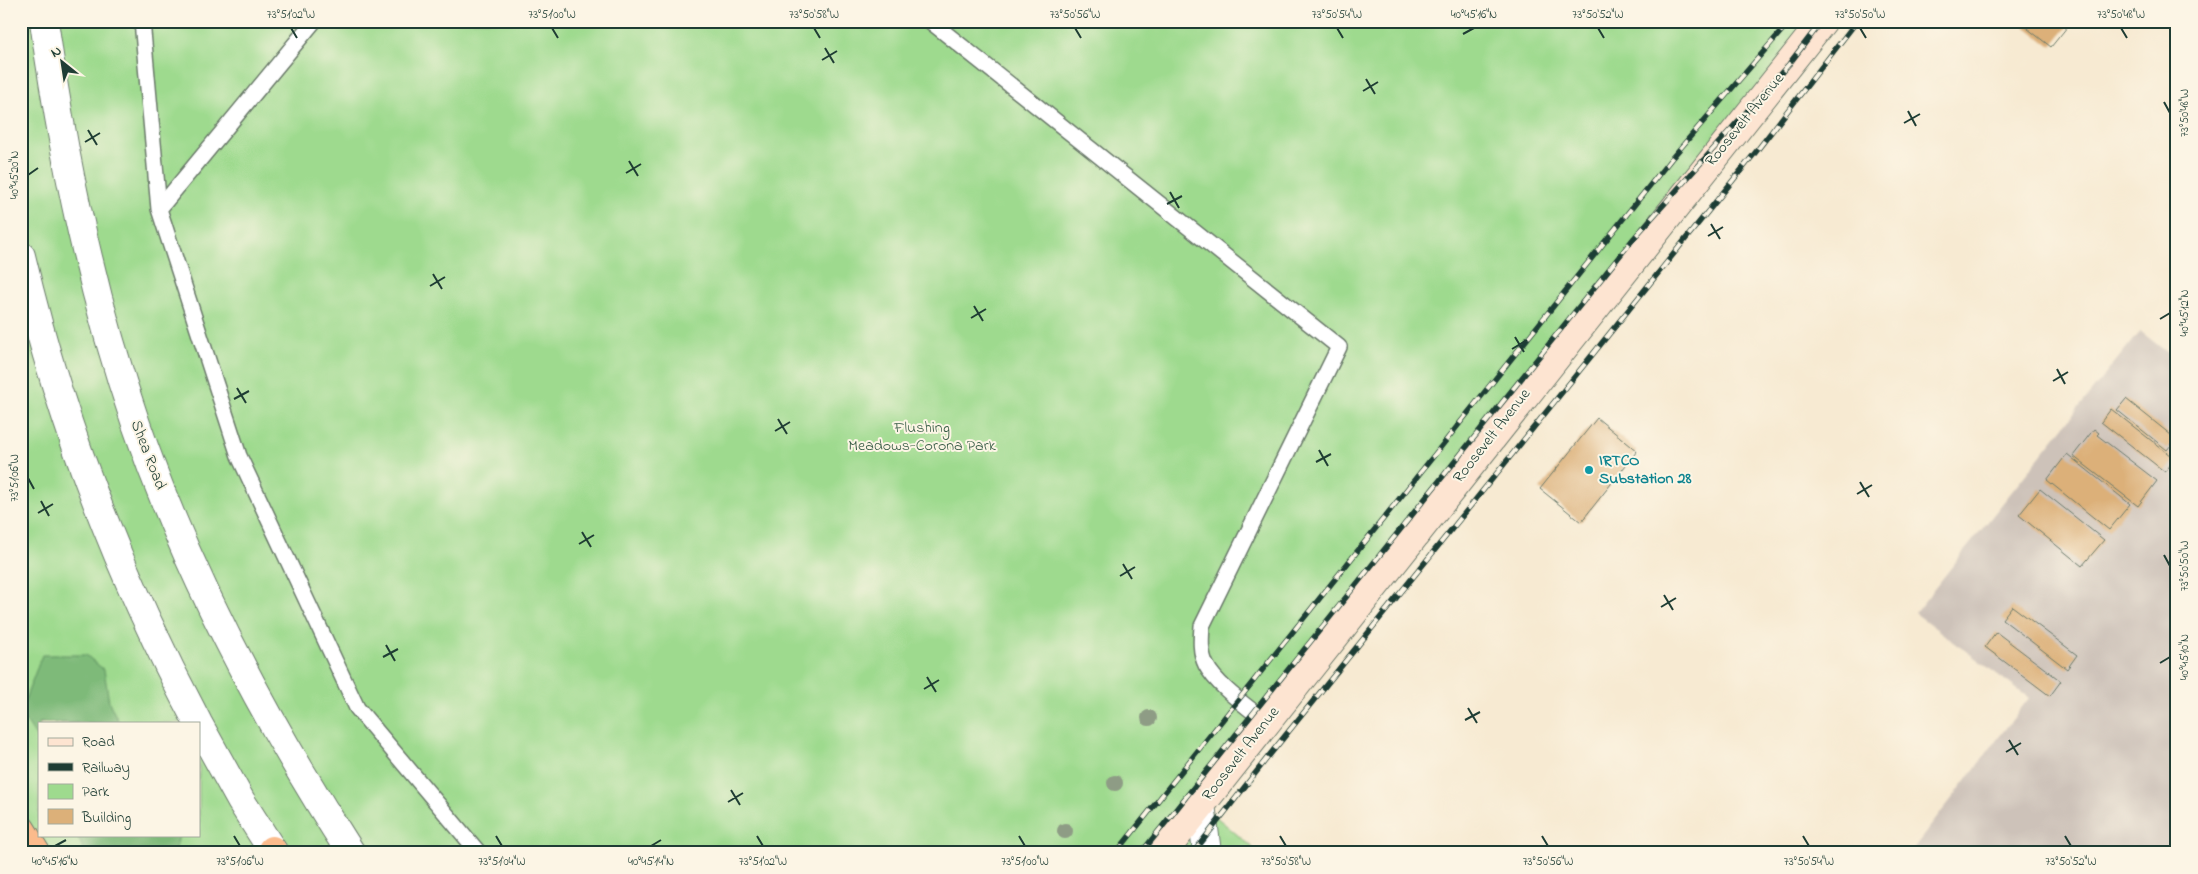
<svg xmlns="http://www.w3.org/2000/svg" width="2198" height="874" font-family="'Indie Flower',sans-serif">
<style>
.industrial{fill:#cdc2b9}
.green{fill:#9eda8e;stroke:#5e8c61;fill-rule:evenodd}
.forest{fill:#7eba79;stroke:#4e7c56}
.building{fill:#dcb079}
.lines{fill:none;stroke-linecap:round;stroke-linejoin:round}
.service-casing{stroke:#6b7a6b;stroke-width:18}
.minor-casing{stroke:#6b7a6b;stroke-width:30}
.secondary-casing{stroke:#6b7a6b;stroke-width:30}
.motorway-casing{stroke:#6b7a6b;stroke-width:30}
.service{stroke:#fff;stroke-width:15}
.minor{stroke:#fff;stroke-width:28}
.secondary{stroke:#fde4d1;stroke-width:28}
.motorway{stroke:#fbbb8c;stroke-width:28}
.rail-casing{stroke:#1f3d34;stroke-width:5.5}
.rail{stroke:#fcf5e5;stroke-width:4;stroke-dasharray:11;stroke-linecap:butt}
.tree{fill:#8e9c85}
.ticks{fill:none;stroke:#1f3d34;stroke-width:2}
.culture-dot{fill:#0f9aa8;stroke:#fcf5e5;stroke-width:2}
.labels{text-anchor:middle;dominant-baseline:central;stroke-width:4;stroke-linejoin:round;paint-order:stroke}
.street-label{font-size:16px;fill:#1f3d34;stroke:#fcf5e5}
.park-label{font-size:16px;fill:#385c46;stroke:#fcf5e5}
.culture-label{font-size:16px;font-weight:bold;fill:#0d838f;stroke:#fcf5e5;text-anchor:start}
.neatline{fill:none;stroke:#1f3d34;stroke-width:2}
.ticks-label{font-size:12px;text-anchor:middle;fill:#1f3d34}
</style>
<rect width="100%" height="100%" fill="#fcf5e5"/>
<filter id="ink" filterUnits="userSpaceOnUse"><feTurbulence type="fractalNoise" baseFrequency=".02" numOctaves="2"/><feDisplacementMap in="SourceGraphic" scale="10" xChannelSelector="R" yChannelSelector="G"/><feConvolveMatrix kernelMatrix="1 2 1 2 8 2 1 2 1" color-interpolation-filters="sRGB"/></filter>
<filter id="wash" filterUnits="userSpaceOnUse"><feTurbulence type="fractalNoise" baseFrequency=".0096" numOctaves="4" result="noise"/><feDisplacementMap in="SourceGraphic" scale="20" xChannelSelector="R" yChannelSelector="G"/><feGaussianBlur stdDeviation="1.12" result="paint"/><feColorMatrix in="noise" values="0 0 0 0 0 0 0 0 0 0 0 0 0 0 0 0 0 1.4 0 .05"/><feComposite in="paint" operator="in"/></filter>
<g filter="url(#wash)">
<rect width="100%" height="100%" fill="#f7ead2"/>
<path class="industrial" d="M2140,331L2177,360V853H1910L2029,698L1915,613Z"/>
<path class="green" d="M21,21H1823L1201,804L1253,848L1254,853H21ZM39,723H199V835H39Z"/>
<path class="forest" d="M42,655H86L104,670L109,702L119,723H39V741L21,714V710Z
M77,835H179L175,853H85Z"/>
<g id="blocks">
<path class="building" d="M2018,21H2072L2051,47Z
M2126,399L2176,439L2167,450L2117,410Z
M2111,409L2175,459L2165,472L2101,422Z
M1597,418L1637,451L1581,522L1540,489Z
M2094,429L2099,433L2097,435L2157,481L2138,506L2073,456Z
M2067,454L2130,504L2109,530L2047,480Z
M2040,489L2104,540L2082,566L2019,515Z
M2012,606L2077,655L2067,669L2002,619Z
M1996,632L2061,681L2050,696L1985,647Z"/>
</g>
</g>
<g filter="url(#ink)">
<use href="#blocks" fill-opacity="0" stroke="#6b7a6b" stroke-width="1"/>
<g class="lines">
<defs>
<path id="service" d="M142,21L159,209L239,456L357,708L479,853
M930,21L1339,347L1202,626C1201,639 1200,653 1206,665C1217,686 1248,707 1266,722
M159,209L314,21"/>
<path id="minor" d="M44,21C63,158 91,293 136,424C188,575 264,718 351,853
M21,256C59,419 119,575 198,723
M199,725L241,801L274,853
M1201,804L1207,853"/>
<path id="secondary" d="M1163,853L1823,21"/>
<path id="motorway" d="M21,829L36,853
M272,853V850"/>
</defs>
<use href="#service" class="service-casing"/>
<use href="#minor" class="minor-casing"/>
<use href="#secondary" class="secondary-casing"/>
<use href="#motorway" class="motorway-casing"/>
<use href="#service" class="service"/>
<use href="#minor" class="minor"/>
<use href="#secondary" class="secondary"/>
<use href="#motorway" class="motorway"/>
<defs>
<path id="rail" d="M1116,853L1671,159L1790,21
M1141,853L1634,238L1789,64L1822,21
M1193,853L1268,757L1755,153L1857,21"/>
</defs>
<use href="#rail" class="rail-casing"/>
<use href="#rail" class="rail"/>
</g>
<g class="tree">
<circle cx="1149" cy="718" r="8"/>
<circle cx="1115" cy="783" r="8"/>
<circle cx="1065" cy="831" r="8"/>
</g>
</g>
<path class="ticks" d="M291,28L297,38M552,28L558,38M814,28L820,38M1075,28L1081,38M1337,28L1343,38M1598,28L1604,38M1860,28L1866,38M2121,28L2127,38M1463,34L1474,28M825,48L834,63M822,60L837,51M1366,79L1375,94M1363,91L1378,82M2164,102L2170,113M1908,111L1916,126M1904,123L1920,114M88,130L97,145M85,142L100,133M629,161L638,176M626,173L641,164M28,175L38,168M1170,192L1179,208M1167,204L1182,196M1711,224L1720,239M1708,236L1723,227M433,274L442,289M430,286L445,277M974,306L983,321M971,318L986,309M2160,319L2170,313M1515,337L1524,352M1512,349L1527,340M2057,369L2065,384M2053,381L2068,372M237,388L246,403M234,399L249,391M778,419L787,434M775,431L790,422M1319,450L1328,466M1316,462L1331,454M28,478L34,489M1860,482L1869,497M1857,494L1872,485M41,501L49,516M38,513L53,504M582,532L591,547M579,544L594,535M2164,555L2170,566M1123,564L1132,579M1120,576L1135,567M1664,595L1673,610M1661,607L1676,598M386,645L395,661M383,657L398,649M2160,663L2170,657M927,677L936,692M924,689L939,680M1468,708L1477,723M1465,720L1480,712M2009,740L2018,755M2006,752L2021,743M731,790L740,805M728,802L743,793M234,836L240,846M496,836L502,846M757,836L763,846M1019,836L1025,846M1280,836L1286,846M1542,836L1548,846M1803,836L1809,846M2065,836L2071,846M55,846L66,840M651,846L661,840"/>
<circle class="culture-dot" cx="1589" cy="470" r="5"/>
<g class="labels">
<g class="street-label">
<text transform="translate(1745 120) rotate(-51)">Roosevelt Avenue</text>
<text transform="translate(1492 436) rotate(-52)">Roosevelt Avenue</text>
<text transform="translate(148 455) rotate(69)">Shea Road</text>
<text transform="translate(1241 754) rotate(-52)">Roosevelt Avenue</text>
</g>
<g class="park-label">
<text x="922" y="428">Flushing<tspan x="922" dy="18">Meadows-Corona Park</tspan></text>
</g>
<g class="culture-label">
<text x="1599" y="461">IRTCO<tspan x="1599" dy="18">Substation 28</tspan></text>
</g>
</g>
<rect width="2198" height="874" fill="none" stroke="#fcf5e5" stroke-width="55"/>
<rect x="38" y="722" width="162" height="115" fill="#fcf5e5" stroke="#a4ab9e"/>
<rect x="48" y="738" width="25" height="8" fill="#fde4d1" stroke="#a4ab9e"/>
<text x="82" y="746" font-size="15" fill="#1f3d34">Road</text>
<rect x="48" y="763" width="25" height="8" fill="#1f3d34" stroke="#a4ab9e"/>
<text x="82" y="772" font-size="15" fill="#1f3d34">Railway</text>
<rect x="48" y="784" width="25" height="15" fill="#9eda8e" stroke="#a4ab9e"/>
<text x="82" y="796" font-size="15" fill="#1f3d34">Park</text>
<rect x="48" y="809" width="25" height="15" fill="#dcb079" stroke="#a4ab9e"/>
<text x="82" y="822" font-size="15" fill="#1f3d34">Building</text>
<g transform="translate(62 62) rotate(330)" stroke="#fcf5e5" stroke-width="4" paint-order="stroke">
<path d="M0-4L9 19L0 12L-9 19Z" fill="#1f3d34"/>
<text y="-8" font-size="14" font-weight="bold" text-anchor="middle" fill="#1f3d34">N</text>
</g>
<rect x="28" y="28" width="2142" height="818" class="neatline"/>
<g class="ticks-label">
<text x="291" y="18">73°51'02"W</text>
<text x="552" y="18">73°51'00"W</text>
<text x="814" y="18">73°50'58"W</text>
<text x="1075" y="18">73°50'56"W</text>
<text x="1337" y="18">73°50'54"W</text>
<text x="1474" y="18">40°45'16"N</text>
<text x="1598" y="18">73°50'52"W</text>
<text x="1860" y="18">73°50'50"W</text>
<text x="2121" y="18">73°50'48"W</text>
<text transform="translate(2184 113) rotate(-90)" y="4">73°50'48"W</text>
<text transform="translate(14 175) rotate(-90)" y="4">40°45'20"N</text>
<text transform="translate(2184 313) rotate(-90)" y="4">40°45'12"N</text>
<text transform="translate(14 478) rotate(-90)" y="4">73°51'06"W</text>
<text transform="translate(2184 566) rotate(-90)" y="4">73°50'50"W</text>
<text transform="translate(2184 657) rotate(-90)" y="4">40°45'10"N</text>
<text x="55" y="865">40°45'16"N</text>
<text x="240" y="865">73°51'06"W</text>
<text x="502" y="865">73°51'04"W</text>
<text x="651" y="865">40°45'14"N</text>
<text x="763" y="865">73°51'02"W</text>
<text x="1025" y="865">73°51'00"W</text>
<text x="1286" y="865">73°50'58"W</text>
<text x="1548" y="865">73°50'56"W</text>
<text x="1809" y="865">73°50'54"W</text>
<text x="2071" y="865">73°50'52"W</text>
</g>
</svg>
